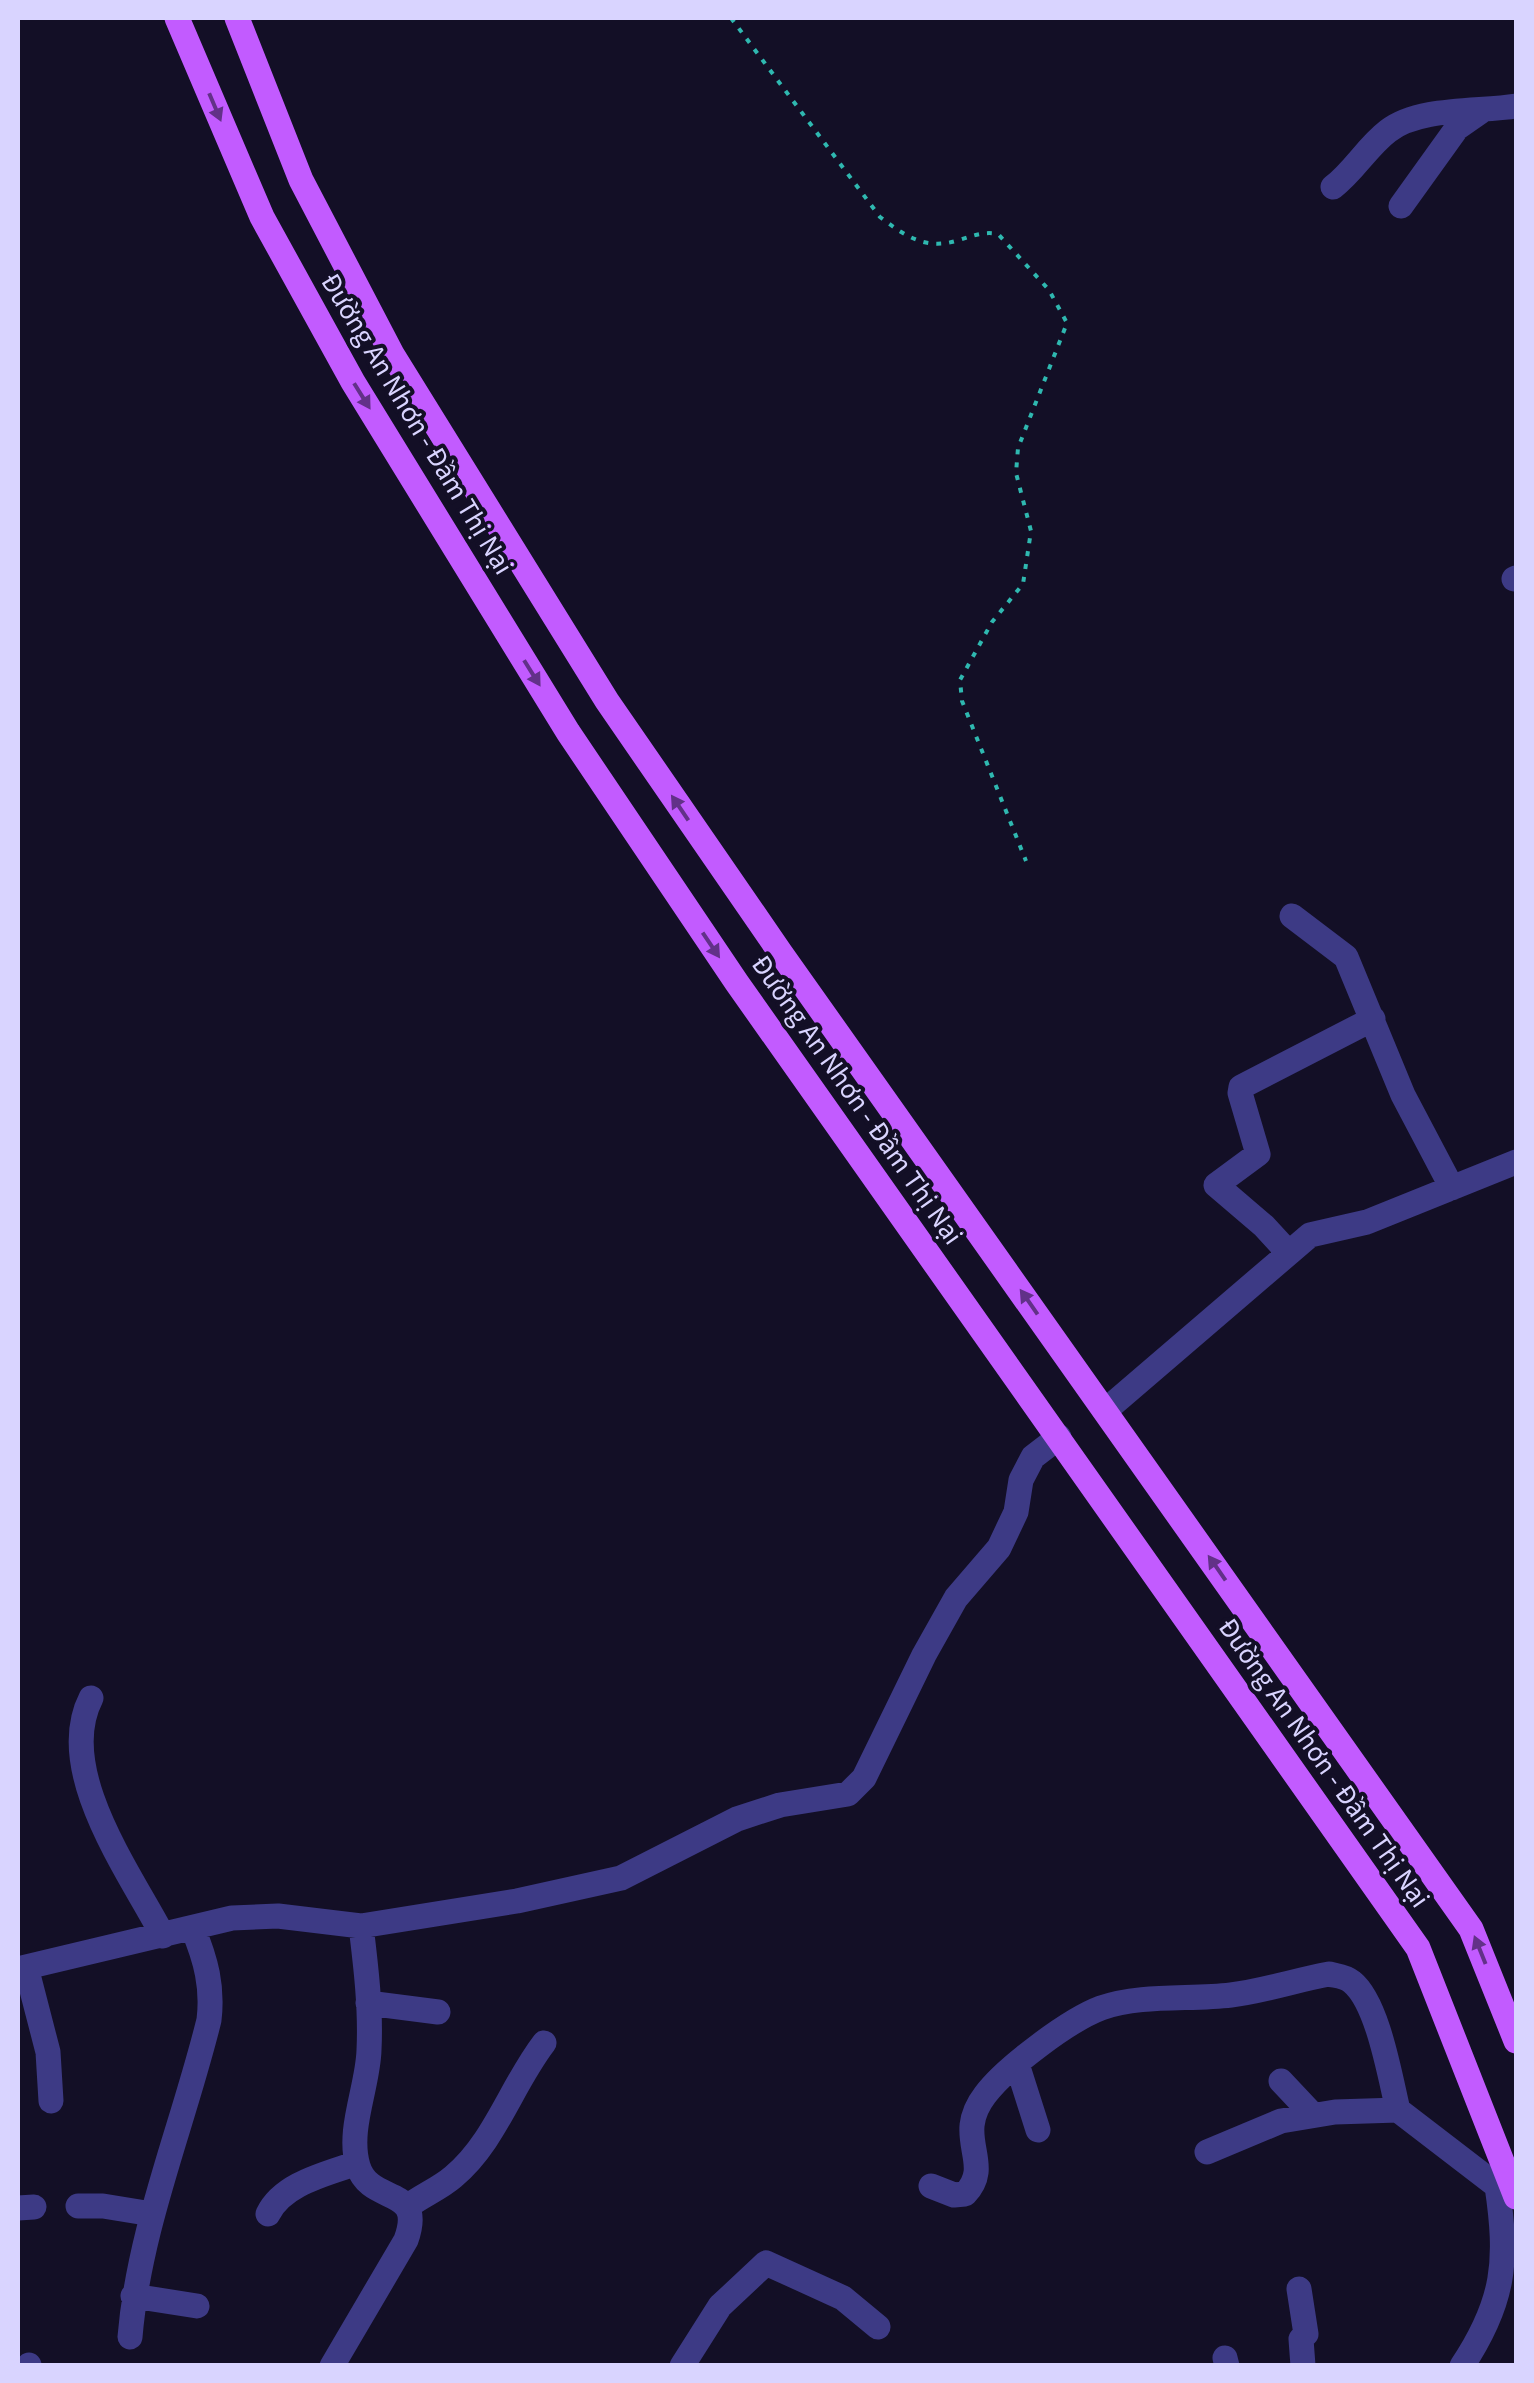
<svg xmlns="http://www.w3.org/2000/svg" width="1534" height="2383" font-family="'Source Sans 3',sans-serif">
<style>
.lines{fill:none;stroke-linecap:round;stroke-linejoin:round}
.path{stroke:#2fb8b0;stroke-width:4;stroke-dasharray:5 8;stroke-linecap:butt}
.minor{stroke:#3d3a85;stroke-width:25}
.major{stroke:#c25bff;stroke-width:25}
.oneway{fill:#623188}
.labels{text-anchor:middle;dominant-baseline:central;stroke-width:8;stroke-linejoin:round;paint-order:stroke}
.street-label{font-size:28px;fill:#d9d4ff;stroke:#130f26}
</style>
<rect width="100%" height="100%" fill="#130f26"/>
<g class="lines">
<path class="path" d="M731,18L880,217C905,236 926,251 959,240C973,236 983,231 998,234L1049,290L1067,323L1018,448L1016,473L1031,531L1023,584L992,622L960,680L962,701L1026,861"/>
<path class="minor" d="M1333,187C1354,171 1367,147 1388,131C1419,107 1478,112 1516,106
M1401,206L1457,128L1480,112
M1514,579L1516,578
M1292,916L1346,957L1403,1095L1452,1188
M1287,1251L1264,1226L1216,1185L1258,1154L1240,1093L1241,1087L1373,1019
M1106,1410L1310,1235L1367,1222L1516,1162
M91,1698C54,1770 130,1873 163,1936
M26,1967L48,2052L51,2101
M18,1969L232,1918L278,1916L361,1926L517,1901L621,1878L737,1819L780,1805L848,1794L864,1778L924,1655L956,1598L999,1548L1016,1512L1021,1480L1033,1457L1059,1437
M368,2003L438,2012
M1017,2064L1038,2130
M1281,2081L1313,2115
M1207,2152L1281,2121L1335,2112L1398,2110L1497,2186C1508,2261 1505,2301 1462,2366
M931,2186L954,2195L965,2194C995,2163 952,2138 985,2095C1005,2068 1069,2020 1101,2008C1141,1994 1190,2000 1231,1995C1264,1991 1296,1980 1329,1974C1337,1976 1345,1976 1352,1982C1378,2003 1390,2077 1398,2110
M78,2206H103L152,2214
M407,2207C421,2196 439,2189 453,2177C495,2142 511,2086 544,2043
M18,2208L34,2207
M268,2214C283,2183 327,2174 357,2163
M1299,2289L1306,2334L1301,2339L1303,2366
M133,2296L197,2306
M130,2337C139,2228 183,2126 209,2020C213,1987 206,1960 193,1929
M1225,2358L1227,2366
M29,2366V2365
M332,2366L406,2240C426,2184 370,2206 358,2166C347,2130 368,2087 369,2050C371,2009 366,1967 361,1926
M682,2366L720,2306L766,2263L843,2298L878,2327"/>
<path class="major" d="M177,18L262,217L353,382L568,732L737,983L1418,1948L1516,2197
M237,18L301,180L392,354L607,701L780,952L1471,1929L1516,2041"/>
</g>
<defs><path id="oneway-solid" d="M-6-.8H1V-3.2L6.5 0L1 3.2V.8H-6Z" transform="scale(2.5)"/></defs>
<g class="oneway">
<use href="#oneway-solid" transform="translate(215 107) rotate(67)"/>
<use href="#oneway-solid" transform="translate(362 396) rotate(58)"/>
<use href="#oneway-solid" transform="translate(532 673) rotate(58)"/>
<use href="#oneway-solid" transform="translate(680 808) rotate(-124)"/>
<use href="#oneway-solid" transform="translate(711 945) rotate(56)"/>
<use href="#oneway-solid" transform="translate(1029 1302) rotate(-125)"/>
<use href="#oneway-solid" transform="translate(1217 1568) rotate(-125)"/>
<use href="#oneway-solid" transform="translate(1480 1950) rotate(-112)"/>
</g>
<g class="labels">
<g class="street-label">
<text transform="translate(417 424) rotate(59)">Đường An Nhơn - Đầm Thị Nại</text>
<text transform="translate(857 1100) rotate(55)">Đường An Nhơn - Đầm Thị Nại</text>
<text transform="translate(1324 1763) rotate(55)">Đường An Nhơn - Đầm Thị Nại</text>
</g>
</g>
<rect width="1534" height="2383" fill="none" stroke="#d9d4ff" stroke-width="40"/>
</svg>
